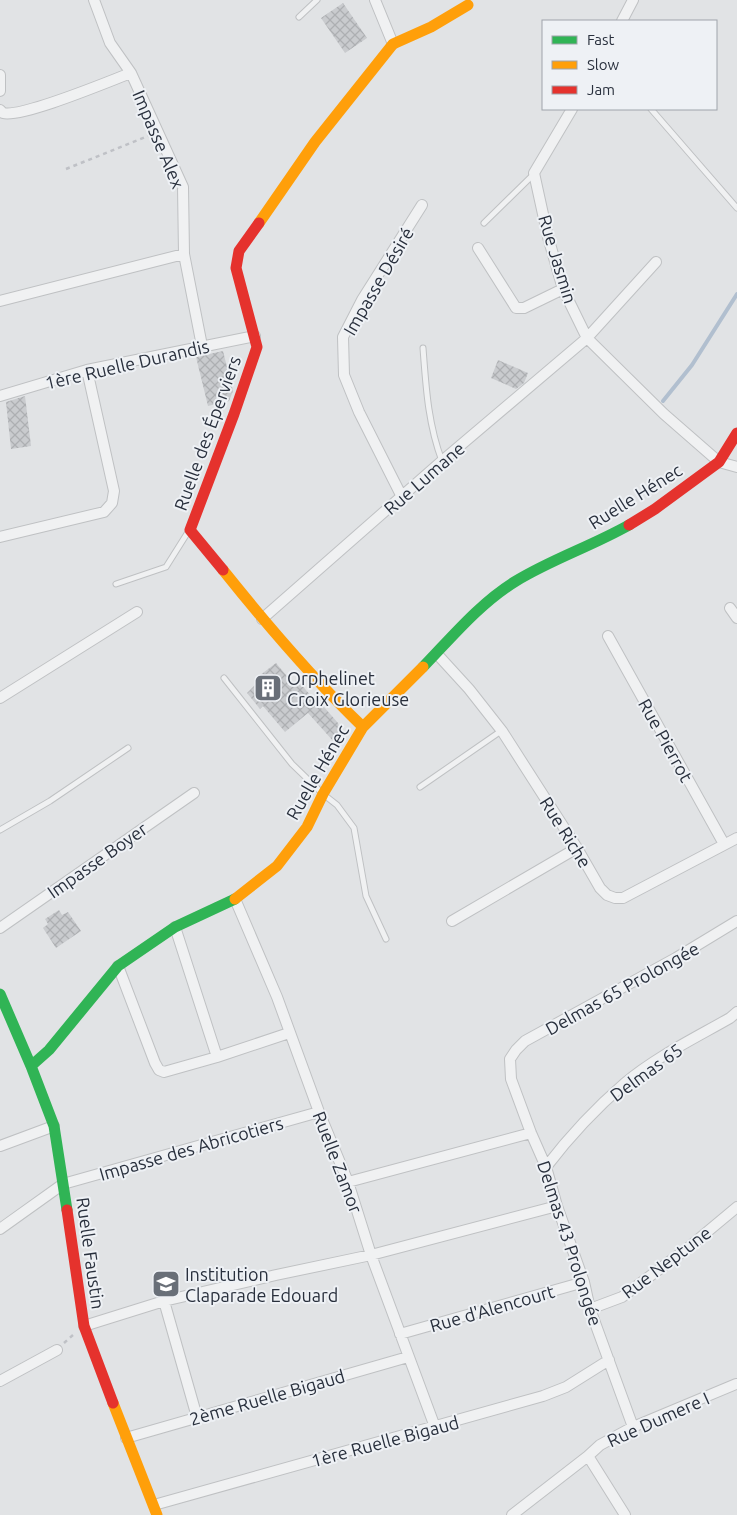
<svg xmlns="http://www.w3.org/2000/svg" width="737" height="1515" font-family="Ubuntu,sans-serif">
<style>
.lines{fill:none;stroke-linecap:round;stroke-linejoin:round}
.stream{stroke:#b1bfcf;stroke-width:4}
.building{fill:url(#building-cross-hatch)}
.lane-casing{stroke:#bfc1c3;stroke-width:7}
.street-casing{stroke:#bfc1c3;stroke-width:12}
.path{stroke:#bfc1c6;stroke-width:2.5;stroke-dasharray:4 4;stroke-linecap:butt}
.lane{stroke:#f0f1f2;stroke-width:5}
.street{stroke:#f0f1f2;stroke-width:10}
.fast{stroke:#30b455;stroke-width:11}
.slow{stroke:#ff9f0a;stroke-width:11}
.jam{stroke:#e5322d;stroke-width:11}
.labels{text-anchor:middle;dominant-baseline:central;stroke-width:4;stroke-linejoin:round;paint-order:stroke}
.street-label{font-size:18px;fill:#29303d;stroke:#eef1f5}
.poi-label{font-size:18px;fill:#29303d;stroke:#eef1f5;text-anchor:start}
</style>
<defs>
<pattern id="building-cross-hatch" width="8" height="8" patternUnits="userSpaceOnUse" patternTransform="scale(1.25)"><rect width="8" height="8" fill="#c9cbce"/><path d="M0 0l8 8M0 8l8-8" fill="none" stroke="#adafb2"/></pattern>
</defs>
<rect width="100%" height="100%" fill="#e1e3e5"/>
<g class="lines">
<path class="stream" d="M663,401L692,365L737,294"/>
</g>
<path class="building" d="M343,3L367,38L345,53L321,18Z
M223,351L233,391L229,401L208,406L196,357Z
M498,360L528,373L524,383L516,389L491,378Z
M25,396L31,446L11,449L6,402Z
M276,663L296,687L300,683L322,709L324,707L338,723L341,735L334,742L308,713L285,732L263,706L260,709L247,693L257,683L255,679Z
M59,910L62,915L68,912L81,931L56,948L43,928L48,924L45,919Z"/>
<g class="lines">
<defs>
<path id="lane" d="M299,17L317,0
M651,109L737,208
M484,223L534,174
M423,348C426,387 428,424 442,461
M116,584L166,567L188,532
M224,678L292,764L323,794L337,805L354,828L366,896L386,939
M420,787L501,731
M0,830L50,801L128,748"/>
<path id="street" d="M94,0L110,43L131,73L183,187L184,254L202,346
M375,0L393,44
M622,21L633,0
M0,75V91
M572,109L534,173L548,237L563,289L587,338L664,414L719,462L737,467
M0,110L3,113C22,118 107,82 131,73
M478,248L516,308H524L563,289
M0,301L184,254
M0,396L87,370L255,336
M402,497L359,412L344,375L343,337L362,300L422,205
M0,537L104,512L112,503L114,491L87,370
M730,608L737,618
M262,619L442,461L587,338L656,262
M608,636L724,844
M437,654L469,689L502,731L577,848L600,888L607,895L615,898H623L737,838
M0,698L137,612
M235,899L277,997L319,1112L348,1182L371,1255L435,1427
M452,921L577,848
M175,927L217,1057L289,1033
M0,928L194,793
M118,966L155,1063L159,1070L164,1072L217,1057
M0,1146L54,1126
M546,1167C569,1137 596,1108 625,1083C656,1057 695,1038 730,1018L737,1012
M348,1182L531,1133
M0,1229L63,1184L319,1112
M164,1301L197,1417
M590,1309L622,1297L689,1247L737,1207
M84,1326L164,1301L276,1275L371,1255L557,1206
M400,1334L584,1282
M0,1381L57,1350
M633,1427L590,1309L584,1282L557,1206L546,1167L531,1133L511,1079L510,1059L516,1050L525,1041L676,958L737,921
M126,1438L408,1357
M588,1456L625,1515
M154,1505L543,1396L566,1387L609,1360
M512,1515L588,1456L600,1445L633,1427L736,1384"/>
</defs>
<use href="#lane" class="lane-casing"/>
<use href="#street" class="street-casing"/>
<path class="path" d="M66,169L148,136
M64,1343L73,1335"/>
<use href="#lane" class="lane"/>
<use href="#street" class="street"/>
<path class="fast" d="M423,667C452,637 480,603 516,581C552,559 592,546 629,525
M0,994L31,1066L54,1126L67,1210
M31,1066L49,1050L118,966L175,927L235,899"/>
<path class="slow" d="M259,223L315,142L393,44L431,27L468,5
M223,570C267,625 312,678 363,727
M235,899L277,866L307,827L323,794L363,727L423,667
M113,1403L157,1515"/>
<path class="jam" d="M629,525L655,509L719,462L737,433
M223,570L190,530L234,414L257,347L236,268L239,251L259,223
M67,1210L84,1326L113,1403"/>
</g>
<defs>
<symbol id="building-square" viewBox="-11 -11 22 22"><rect x="-9" y="-9" width="18" height="18" rx="4" fill="#696f78" stroke="#eef1f5"/><path d="M-4-6H4V6H1V3H-1V6H-4ZM-2.5-4.3h1.7v1.8h-1.7ZM.8-4.3h1.7v1.8H.8ZM-2.5-1h1.7V.8h-1.7ZM.8-1h1.7V.8H.8Z" fill="#fff"/></symbol>
<symbol id="school-square" viewBox="-11 -11 22 22"><rect x="-9" y="-9" width="18" height="18" rx="4" fill="#696f78" stroke="#eef1f5"/><path d="M0-5L7-2L0 1L-7-2ZM-4 1L0 2.5L4 1V4Q0 6-4 4Z" fill="#fff"/></symbol>
</defs>
<g fill-rule="evenodd">
<use href="#building-square" x="252" y="672" width="32" height="32"/>
<use href="#school-square" x="150" y="1268" width="32" height="32"/>
</g>
<g class="labels">
<g class="street-label">
<text transform="translate(159 139) rotate(67)">Impasse Alex</text>
<text transform="translate(558 259) rotate(73)">Rue Jasmin</text>
<text transform="translate(378 281) rotate(-60)">Impasse Désiré</text>
<text transform="translate(127 364) rotate(-13)">1ère Ruelle Durandis</text>
<text transform="translate(207 433) rotate(-70)">Ruelle des Éperviers</text>
<text transform="translate(424 478) rotate(-41)">Rue Lumane</text>
<text transform="translate(635 496) rotate(-32)">Ruelle Hénec</text>
<text transform="translate(666 740) rotate(61)">Rue Pierrot</text>
<text transform="translate(317 772) rotate(-60)">Ruelle Hénec</text>
<text transform="translate(566 832) rotate(58)">Rue Riche</text>
<text transform="translate(97 860) rotate(-35)">Impasse Boyer</text>
<text transform="translate(622 988) rotate(-29)">Delmas 65 Prolongée</text>
<text transform="translate(646 1072) rotate(-36)">Delmas 65</text>
<text transform="translate(191 1148) rotate(-16)">Impasse des Abricotiers</text>
<text transform="translate(338 1162) rotate(69)">Ruelle Zamor</text>
<text transform="translate(570 1243) rotate(72)">Delmas 43 Prolongée</text>
<text transform="translate(91 1253) rotate(82)">Ruelle Faustin</text>
<text transform="translate(666 1262) rotate(-37)">Rue Neptune</text>
<text transform="translate(492 1308) rotate(-16)">Rue d'Alencourt</text>
<text transform="translate(267 1397) rotate(-16)">2ème Ruelle Bigaud</text>
<text transform="translate(658 1419) rotate(-24)">Rue Dumere I</text>
<text transform="translate(385 1441) rotate(-15)">1ère Ruelle Bigaud</text>
</g>
<g class="poi-label">
<text x="287" y="678">Orphelinet<tspan x="287" dy="21">Croix Glorieuse</tspan></text>
<text x="185" y="1274">Institution<tspan x="185" dy="21">Claparade Edouard</tspan></text>
</g>
</g>
<rect x="542" y="20" width="175" height="90" fill="#eef1f5" stroke="#9fa4ab"/>
<rect x="552" y="36" width="25" height="8" fill="#30b455" stroke="#9fa4ab"/>
<text x="587" y="45" font-size="15" fill="#29303d">Fast</text>
<rect x="552" y="61" width="25" height="8" fill="#ff9f0a" stroke="#9fa4ab"/>
<text x="587" y="70" font-size="15" fill="#29303d">Slow</text>
<rect x="552" y="86" width="25" height="8" fill="#e5322d" stroke="#9fa4ab"/>
<text x="587" y="95" font-size="15" fill="#29303d">Jam</text>
</svg>
